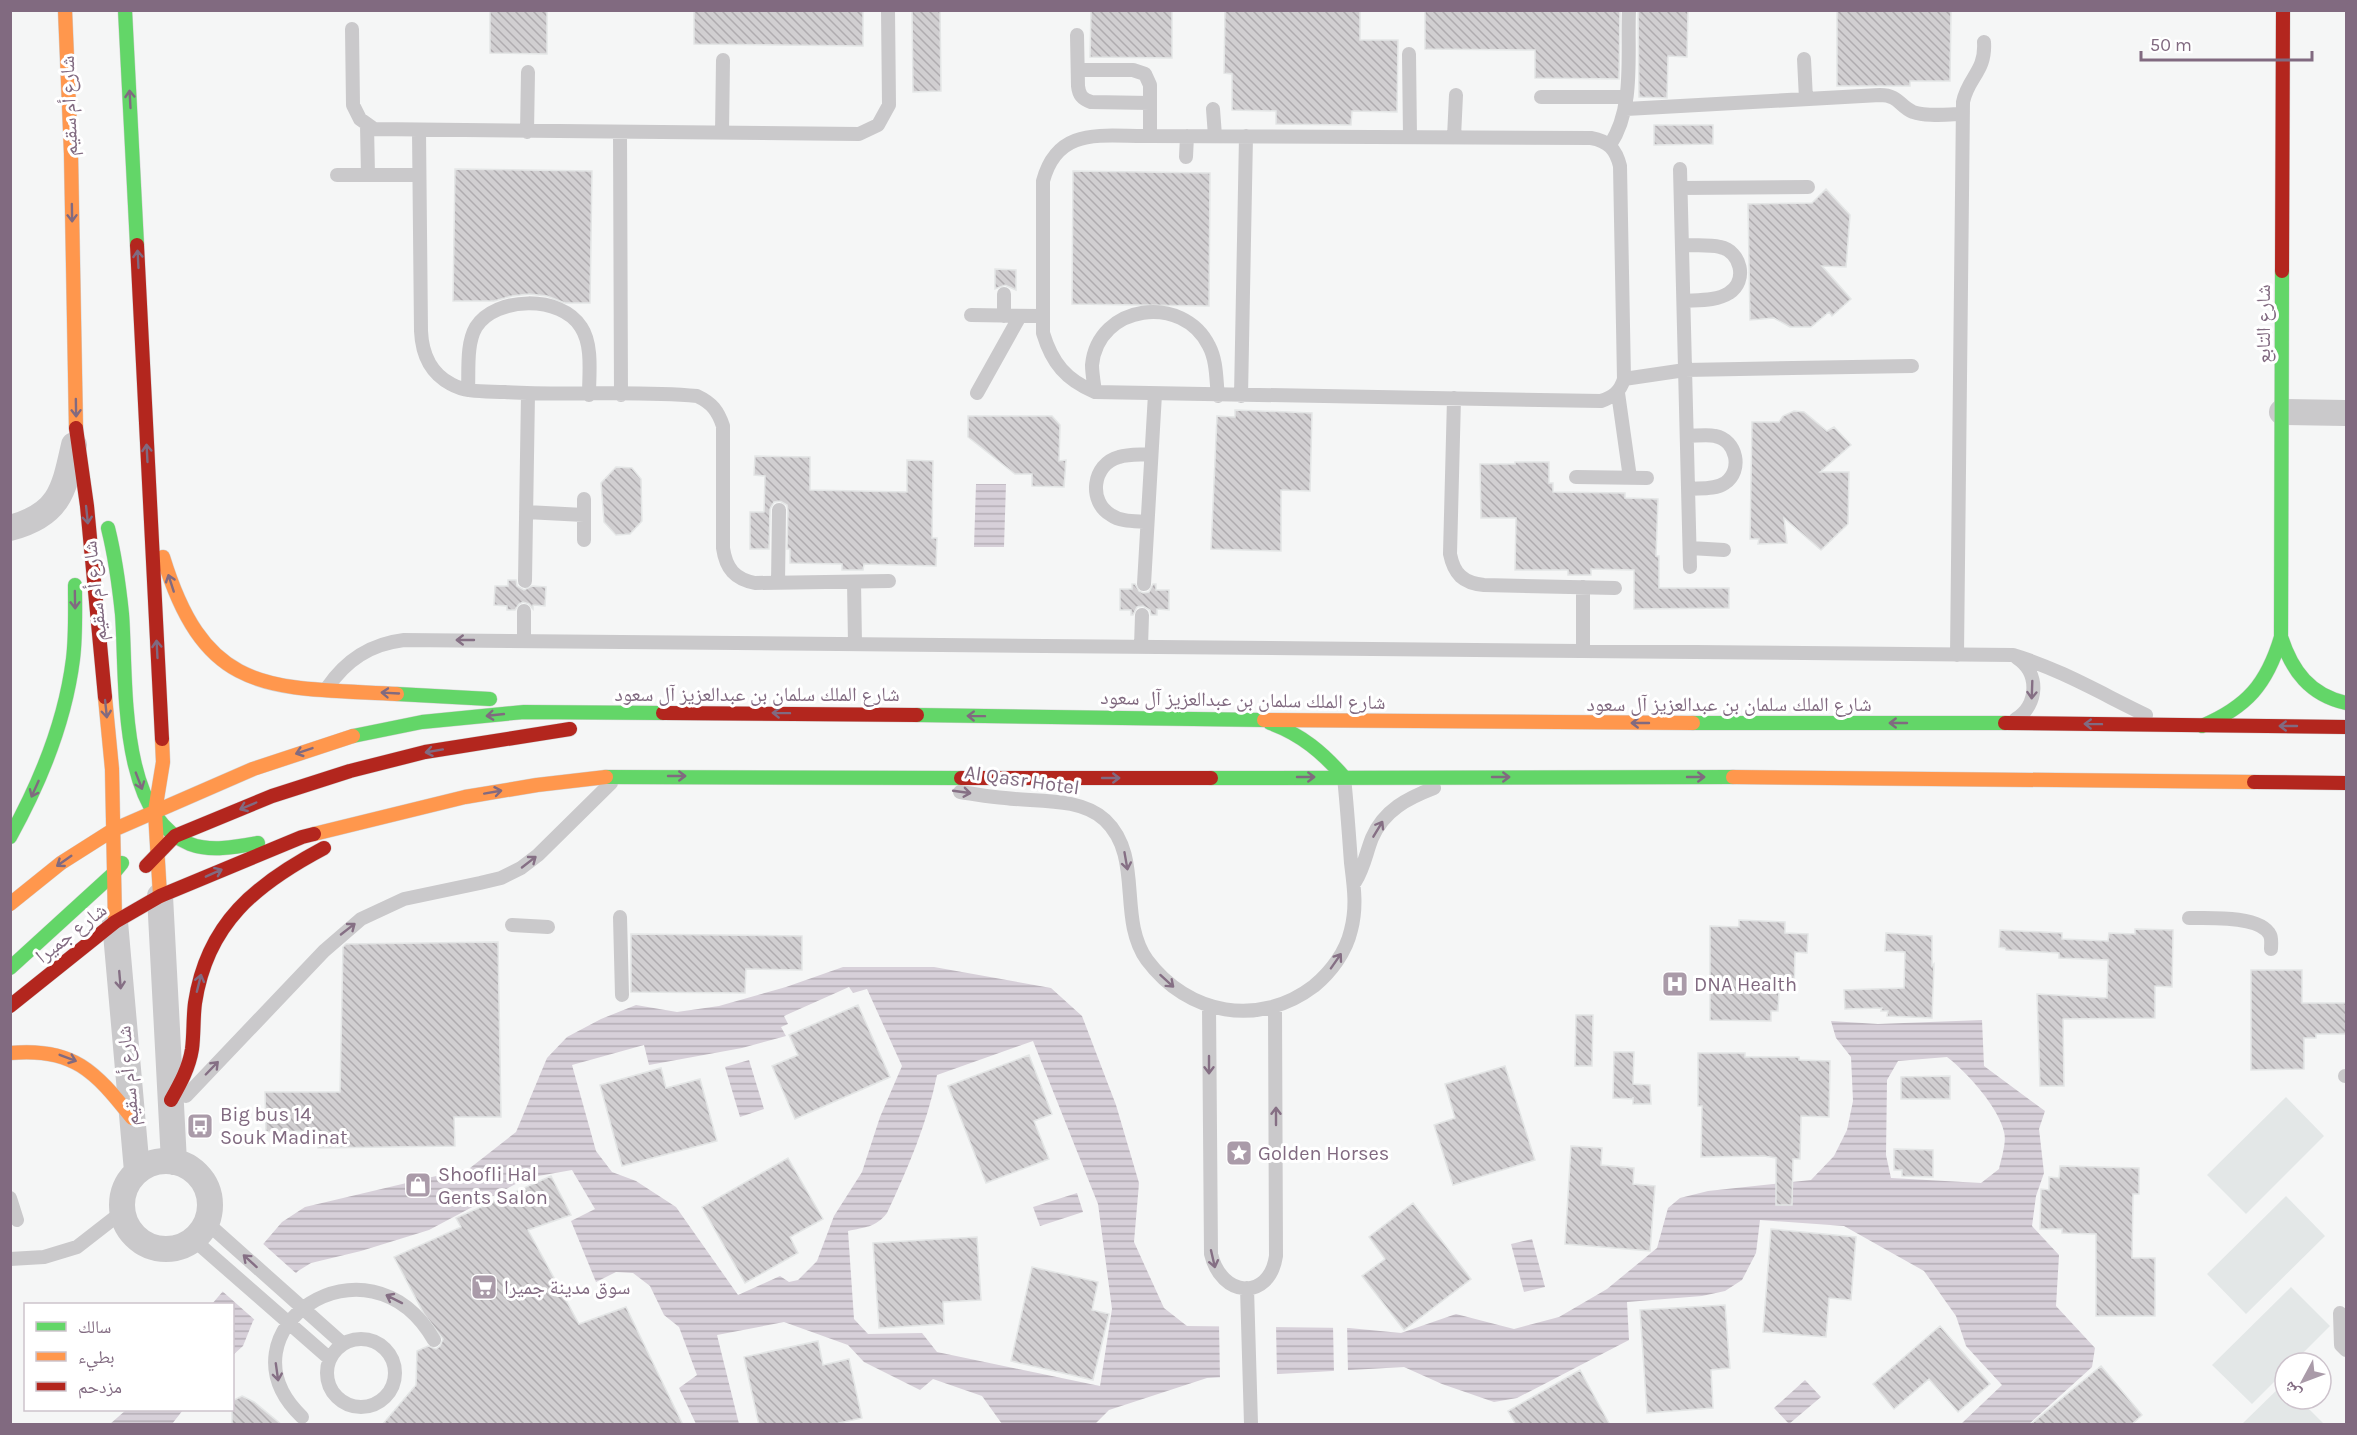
<svg xmlns="http://www.w3.org/2000/svg" width="2357" height="1435" font-family="Karla,'Noto Naskh Arabic',sans-serif">
<style>
.park{fill:#e3e7e7}
.water{fill:url(#water-rules);fill-rule:evenodd}
.pier{fill:#f5f6f6}
.building{fill:url(#building-back-hatch);stroke:#e4e6e6;stroke-width:1.5}
.lines{fill:none;stroke-linecap:round;stroke-linejoin:round}
.fast-casing{stroke:#d3d2d3;stroke-width:15}
.slow-casing{stroke:#d3d2d3;stroke-width:15}
.jam-casing{stroke:#d3d2d3;stroke-width:15}
.lane{stroke:#cac9cb;stroke-width:14}
.street{stroke:#cac9cb;stroke-width:26}
.fast{stroke:#63d668;stroke-width:14}
.slow{stroke:#ff974d;stroke-width:14}
.jam{stroke:#b3261e;stroke-width:14}
.oneway{stroke:#816a80}
.oneway2{stroke:#856f84}
.labels{text-anchor:middle;dominant-baseline:central;stroke-width:6;stroke-linejoin:round;paint-order:stroke}
.street-label{font-size:20px;fill:#816a80;stroke:#fff}
.poi-label{font-size:20px;fill:#816a80;stroke:#fff;text-anchor:start}
</style>
<defs>
<pattern id="water-rules" width="6" height="5" patternUnits="userSpaceOnUse" patternTransform="scale(1.5)"><rect width="6" height="5" fill="#d7d0d9"/><path d="M0 2.5h6" fill="none" stroke="#b4adb5"/></pattern>
<pattern id="building-back-hatch" width="6" height="6" patternUnits="userSpaceOnUse" patternTransform="scale(1.5)"><rect width="6" height="6" fill="#d1cfd1"/><path d="M-1 5l2 2M0 0l6 6M5-1l2 2" fill="none" stroke="#afacaf"/></pattern>
</defs>
<rect width="100%" height="100%" fill="#f5f6f6"/>
<path class="park" d="M2286,1097L2324,1136L2246,1214L2207,1175Z
M2286,1196L2325,1236L2246,1314L2207,1274Z
M2291,1287L2330,1326L2293,1363H2285V1371L2252,1404L2212,1365Z
M2284,1383L2285,1399H2299L2323,1423L2321,1424H2242Z"/>
<path class="water" d="M976,484H1006L1004,547H974Z
M843,967H934L1051,988L1082,1016L1116,1105L1139,1183L1134,1242L1164,1308L1187,1326L1349,1328L1401,1333L1456,1314L1514,1329L1559,1317L1607,1289L1657,1248L1668,1208L1680,1198L1708,1191L1811,1180L1834,1156L1847,1130L1853,1101L1851,1057L1836,1038L1831,1021L1878,1024L1982,1020L1984,1066L2045,1111L2039,1129L2044,1173L2036,1196L2032,1226L2059,1255L2056,1306L2095,1348L2092,1367L2029,1424H1961L2002,1385L1966,1346L1956,1316L1924,1271L1844,1226L1760,1220L1756,1253L1742,1280L1725,1291L1702,1296L1627,1302L1629,1340L1517,1398L1494,1402L1442,1384L1404,1367L1207,1378L1109,1410L1095,1424H1002L982,1396L933,1379L920,1390L864,1362L848,1345L784,1322L717,1335L739,1424H696L679,1388L697,1375L679,1327L664,1315L650,1286L633,1273L616,1272L596,1282L571,1221L595,1209L572,1170L527,1178L429,1230L361,1251L311,1263L298,1271L253,1321L243,1346L233,1355L232,1304H212L282,1222L305,1207L470,1168L516,1132L547,1058L567,1037L601,1019L636,1005L677,1012L719,1006L786,987ZM849,987L853,993L867,989L902,1066L880,1117L862,1172L834,1216L817,1261L798,1280L789,1282L780,1276L738,1295L676,1207L636,1181L612,1172L596,1151L572,1065L644,1045L649,1065L742,1048L786,1036L781,1027L788,1024L784,1016ZM1033,1041L1098,1204L1112,1309L1100,1386L937,1352L922,1333L868,1334L854,1319L848,1231C865,1227 875,1228 887,1213C908,1168 927,1124 937,1075ZM1947,1057C1967,1072 1999,1108 2004,1132C2007,1142 2001,1159 1999,1169L1981,1183L1891,1178L1886,1155L1887,1080L1898,1061Z
M749,1060L764,1109L740,1117L725,1067Z
M1077,1193L1083,1212L1040,1226L1033,1207Z
M1532,1239L1545,1287L1524,1292L1511,1244Z
M1805,1380L1821,1397L1789,1424L1774,1408Z
M126,1410H183L172,1424H110Z"/>
<path class="pier" d="M261,1242L298,1275L256,1321L221,1290Z
M1219,1323L1276,1324L1277,1377L1220,1380Z
M1333,1325H1347L1348,1373L1334,1374Z"/>
<path class="building" d="M490,10H547V54L490,53Z
M694,10H863V46L694,44Z
M912,10H940L941,91L913,92Z
M1091,10H1172V58L1090,57Z
M1225,10H1360V40H1398L1397,112L1352,111L1351,125L1276,124V111L1232,110V74L1224,73Z
M1425,10H1620L1619,79L1535,78V50L1425,49Z
M1638,10H1688L1687,57L1668,56L1667,98L1639,97Z
M1837,10H1951L1950,81H1910V86H1837Z
M1654,125H1713V144L1654,145Z
M455,169L592,171L590,303H565L547,296L529,294L512,296L494,301H453Z
M1073,171L1210,173L1209,306L1072,304Z
M1826,189L1850,215L1846,267L1822,266L1851,299L1832,316L1829,312L1811,327H1790L1774,318L1750,320L1748,204L1812,203Z
M995,269L1016,270V290L1005,285L995,289Z
M1235,410L1312,413L1310,491L1281,490V551L1211,549L1217,416L1235,417Z
M1794,411L1804,412L1827,431L1834,427L1851,445L1820,472H1849L1848,524L1821,550L1784,518L1787,543L1758,544L1759,539H1750L1752,422H1779L1783,416Z
M968,416H1052L1060,425L1059,461L1066,460L1064,487L1032,486V474H1015L968,437Z
M755,456L810,457V490L907,492V460L933,461L932,538H937L936,566L864,564L863,570H842V564L790,563V549H787L788,510L787,505L780,501L774,502L770,509L769,549H750V512H764L765,476L754,475Z
M1515,462H1549V483H1553V492L1625,493V498L1658,499L1656,556H1659V588H1729V608L1634,609V570L1591,569V575H1568V570H1515L1516,518H1481L1480,464H1515Z
M616,467L632,468L641,479L642,521L630,534L616,535L604,522L601,483Z
M508,580H516L517,586L524,590L532,586L546,587L545,606L533,605V609L529,604L523,602L519,604L515,610H507V606L494,605L495,586H508Z
M1132,584H1135L1139,591L1143,593L1149,592L1153,584H1156V590H1169V610L1157,609V615H1151L1150,610L1143,606L1137,607L1133,615H1131V610H1120V589H1132Z
M1739,920L1785,922V933L1808,934L1807,953L1795,952L1794,992L1779,991L1778,1011H1771V1021L1710,1020V926L1739,927Z
M2135,929L2173,930L2172,987L2155,986V1018L2063,1019L2064,1086H2040L2037,994L2107,998L2108,960L2059,958V953L2006,950L2005,948L1999,947L2000,930L2062,933V939L2108,941L2109,933L2135,934Z
M1886,933L1932,936V966L1934,964L1932,1018L1887,1016L1888,1011H1881L1882,1008L1845,1009L1844,990L1904,988L1905,952L1885,951Z
M631,934L802,936V970L746,969L745,993L631,992Z
M498,942L501,1117H454L455,1146L318,1148V1131L266,1132L265,1092H340L343,947L346,944Z
M2251,970H2302V1003H2346V1034H2316V1038H2304V1069L2251,1070Z
M858,1005L890,1077L795,1119L772,1066L798,1055L789,1035Z
M1576,1015H1593L1592,1066H1575Z
M1614,1052H1634L1633,1084L1650,1085L1651,1104H1633V1097V1099L1613,1098Z
M1698,1053H1745V1057H1799V1060L1830,1061L1829,1117L1801,1116L1800,1159H1793L1792,1205H1776V1158L1764,1156L1701,1157L1702,1106H1698Z
M1029,1055L1052,1114L1034,1121L1049,1159L986,1183L948,1086Z
M1505,1066L1535,1160L1453,1185L1434,1125L1455,1118L1445,1084Z
M661,1068L666,1088L700,1079L717,1141L622,1166L600,1085Z
M1950,1076V1099H1901V1077Z
M1571,1146L1602,1148L1601,1165L1634,1168L1633,1184L1655,1186L1650,1251L1565,1244Z
M1894,1149L1933,1150V1177L1902,1176V1170H1894Z
M788,1158L823,1219L790,1237L798,1253L745,1283L702,1207Z
M2060,1166L2139,1168V1194H2133L2132,1258H2155V1316H2096V1234L2062,1233V1229H2040L2041,1189L2049,1190V1177L2059,1178Z
M551,1176L571,1215L528,1230L579,1324L626,1307L683,1425H382L416,1385L417,1351L428,1346L436,1349L440,1346L443,1339L424,1314L394,1257L461,1227L456,1218Z
M1413,1203L1471,1279L1404,1330L1362,1276L1385,1259L1369,1237Z
M1771,1229L1856,1237L1851,1300L1829,1298L1826,1337L1763,1332Z
M977,1237L981,1300L943,1302L944,1324L879,1328L873,1243Z
M1032,1267L1098,1282L1092,1310L1109,1314L1093,1380L1011,1361Z
M1725,1305L1730,1368L1711,1370L1713,1408L1647,1413L1640,1310Z
M1940,1326L1990,1384L1958,1412L1929,1379L1894,1409L1873,1384Z
M818,1341L823,1365L849,1359L862,1418L830,1425H759L744,1357Z
M2101,1366L2142,1415L2131,1425H2030Z
M1580,1370L1610,1425H1516L1508,1411Z
M242,1396L254,1402L282,1425H232V1401Z"/>
<g class="lines">
<defs>
<path id="fast" d="M125,10L137,245
M108,528C115,556 119,585 122,614C127,678 117,815 190,844C211,852 236,847 258,843
M2281,637C2292,671 2310,695 2346,703
M397,694L490,699
M917,715L1264,720
M1270,723C1301,734 1323,753 1344,777
M1693,723H2005
M2202,726C2247,707 2267,684 2281,637L2282,271
M353,736L422,722L524,712L663,713
M606,777L961,778
M1211,778L1733,777
M10,837C41,781 65,723 73,659C76,635 75,610 75,585
M10,968L113,874L122,863"/>
<path id="slow" d="M65,10L71,154L76,428
M163,557C206,697 269,687 397,694
M105,697L112,769L115,922
M1264,720L1693,723
M1733,777L2254,782
M314,834L465,797L537,785L606,777
M160,896L155,811L163,762L162,739
M10,904L61,863L113,830L253,769L353,736
M10,1053C73,1047 95,1071 132,1118"/>
<path id="jam" d="M137,245L162,739
M2282,271L2283,10
M76,428L87,506L105,697
M663,713L917,715
M2005,723L2346,727
M961,778H1211
M2254,782L2346,783
M146,866L175,836L272,796L350,771L425,752L570,729
M10,1006L115,922L160,896L302,837L314,834
M171,1100C180,1084 189,1068 192,1049C194,1034 193,1018 195,1003C207,923 256,884 324,848"/>
</defs>
<use href="#fast" class="fast-casing"/>
<use href="#slow" class="slow-casing"/>
<use href="#jam" class="jam-casing"/>
<path class="lane" d="M352,29L353,105L360,119L374,129L859,134L878,125L889,105L888,10
M1077,35L1078,86C1079,95 1082,99 1091,102L1150,103
M1409,54L1410,137
M1804,59L1806,99
M1078,70H1133L1145,74L1150,85V136
M1541,97H1626
M1213,109L1215,136
M1626,109L1880,95C1899,95 1899,106 1913,112C1927,117 1948,114 1962,114
M367,125L368,175
M419,131L421,331C422,354 430,373 451,384C466,393 487,391 505,392C569,396 634,390 697,396C712,403 718,411 723,426V548C726,569 735,579 755,583L889,581
M527,132L528,72
M620,133L621,395
M722,133L723,60
M1150,136L1591,138C1609,141 1616,150 1620,166L1624,379C1620,392 1613,397 1601,401L1095,392C1066,380 1052,363 1043,333V181C1058,125 1103,137 1150,136Z
M1454,137L1456,95
M1610,145C1635,107 1627,55 1629,10
M1186,157L1187,136
M1680,169L1690,567
M337,175H419
M1681,188L1808,187
M1682,245C1694,246 1708,244 1720,247C1741,251 1748,281 1729,293C1717,301 1698,300 1684,301
M1004,294V316
M971,315L1042,316
M1624,379L1685,370L1912,366
M468,390C469,371 466,344 476,327C496,296 561,295 581,327C593,345 589,374 589,395
M1095,392C1094,384 1092,373 1092,365C1098,304 1183,293 1209,346C1217,361 1216,380 1218,396
M977,393L1020,316
M1618,393L1630,478
M1241,396L1246,136
M1454,398L1450,554C1454,574 1463,583 1484,585L1615,588
M1687,436C1696,436 1707,434 1715,436C1737,440 1743,471 1725,483C1715,490 1700,488 1689,489
M1576,477L1647,478
M584,499V540
M526,512L584,515
M1147,522C1135,521 1121,522 1111,515C1088,502 1092,464 1119,457C1129,454 1141,455 1151,454
M1690,548L1724,550
M525,581L528,394
M854,582L855,644
M778,583L779,510
M1144,584L1155,394
M1583,587V651
M524,641V611
M1141,647L1142,615
M1957,655L1963,102C1968,77 1986,72 1984,42
M327,688C346,660 370,644 404,640L2013,655C2060,669 2102,694 2146,715
M2016,719C2038,705 2040,673 2017,658
M960,792C975,794 990,797 1005,798C1036,802 1081,797 1105,820C1144,857 1117,918 1147,960C1188,1015 1259,1028 1314,986C1331,972 1346,952 1351,930C1357,907 1354,887 1351,863C1349,835 1347,806 1344,777
M1355,882C1364,868 1366,853 1372,838C1384,810 1408,798 1434,788
M620,917L622,995
M2189,918C2208,918 2261,915 2270,935C2272,939 2271,945 2271,949
M512,925L548,927
M1209,1006L1211,1254C1221,1297 1269,1302 1276,1256L1275,1007
M2345,1076H2346
M186,1096L324,951L361,919L404,899L480,883L501,878L521,868L538,855L611,783
M10,1198L17,1220
M206,1222L343,1344
M194,1240L330,1359
M10,1259L44,1257L77,1247L122,1212
M1247,1288L1251,1424
M2340,1313L2341,1345L2346,1350
M327 1373a34 34 0 1 1 68 0a34 34 0 1 1-68 0Z
M302,1417C213,1332 368,1225 434,1340"/>
<path class="street" d="M2282,412L2346,413
M10,528C60,515 64,490 74,445
M160,896L174,1162
M115,922L137,1171
M122 1205a44 44 0 1 1 88 0a44 44 0 1 1-88 0Z"/>
<use href="#fast" class="fast"/>
<use href="#slow" class="slow"/>
<use href="#jam" class="jam"/>
</g>
<defs><path id="oneway-shaft" d="M-6 0H5M1.5-3L5.5 0L1.5 3" fill="none" stroke-width="1.6" stroke-linecap="round" stroke-linejoin="round" transform="scale(1.5)"/></defs>
<g class="oneway">
<use href="#oneway-shaft" transform="translate(130 99) rotate(-93)"/>
<use href="#oneway-shaft" transform="translate(72 213) rotate(89)"/>
<use href="#oneway-shaft" transform="translate(138 259) rotate(-93)"/>
<use href="#oneway-shaft" transform="translate(76 408) rotate(89)"/>
<use href="#oneway-shaft" transform="translate(147 453) rotate(-93)"/>
<use href="#oneway-shaft" transform="translate(87 515) rotate(84)"/>
<use href="#oneway-shaft" transform="translate(171 583) rotate(-108)"/>
<use href="#oneway-shaft" transform="translate(75 600) rotate(89)"/>
<use href="#oneway-shaft" transform="translate(157 649) rotate(-93)"/>
<use href="#oneway-shaft" transform="translate(390 693) rotate(-177)"/>
<use href="#oneway-shaft" transform="translate(106 709) rotate(84)"/>
<use href="#oneway-shaft" transform="translate(781 713) rotate(-179)"/>
<use href="#oneway-shaft" transform="translate(495 715) rotate(174)"/>
<use href="#oneway-shaft" transform="translate(976 716) rotate(-179)"/>
<use href="#oneway-shaft" transform="translate(1640 723) rotate(-180)"/>
<use href="#oneway-shaft" transform="translate(1898 723) rotate(180)"/>
<use href="#oneway-shaft" transform="translate(2093 724) rotate(-179)"/>
<use href="#oneway-shaft" transform="translate(2288 726) rotate(-180)"/>
<use href="#oneway-shaft" transform="translate(304 751) rotate(161)"/>
<use href="#oneway-shaft" transform="translate(434 751) rotate(170)"/>
<use href="#oneway-shaft" transform="translate(677 776)"/>
<use href="#oneway-shaft" transform="translate(1306 777)"/>
<use href="#oneway-shaft" transform="translate(1501 777)"/>
<use href="#oneway-shaft" transform="translate(1696 777)"/>
<use href="#oneway-shaft" transform="translate(1111 778)"/>
<use href="#oneway-shaft" transform="translate(139 781) rotate(69)"/>
<use href="#oneway-shaft" transform="translate(35 789) rotate(114)"/>
<use href="#oneway-shaft" transform="translate(493 792) rotate(-10)"/>
<use href="#oneway-shaft" transform="translate(248 806) rotate(157)"/>
<use href="#oneway-shaft" transform="translate(64 861) rotate(145)"/>
<use href="#oneway-shaft" transform="translate(214 873) rotate(-24)"/>
<use href="#oneway-shaft" transform="translate(199 983) rotate(-76)"/>
<use href="#oneway-shaft" transform="translate(68 1058) rotate(21)"/>
</g>
<g class="oneway2">
<use href="#oneway-shaft" transform="translate(465 640) rotate(-180)"/>
<use href="#oneway-shaft" transform="translate(2032 690) rotate(92)"/>
<use href="#oneway-shaft" transform="translate(962 792) rotate(8)"/>
<use href="#oneway-shaft" transform="translate(1378 829) rotate(-59)"/>
<use href="#oneway-shaft" transform="translate(1126 861) rotate(80)"/>
<use href="#oneway-shaft" transform="translate(529 862) rotate(-38)"/>
<use href="#oneway-shaft" transform="translate(348 929) rotate(-38)"/>
<use href="#oneway-shaft" transform="translate(1336 961) rotate(-55)"/>
<use href="#oneway-shaft" transform="translate(120 980) rotate(85)"/>
<use href="#oneway-shaft" transform="translate(1167 981) rotate(42)"/>
<use href="#oneway-shaft" transform="translate(1209 1065) rotate(90)"/>
<use href="#oneway-shaft" transform="translate(212 1068) rotate(-46)"/>
<use href="#oneway-shaft" transform="translate(1276 1116) rotate(-90)"/>
<use href="#oneway-shaft" transform="translate(1213 1259) rotate(77)"/>
<use href="#oneway-shaft" transform="translate(250 1261) rotate(-138)"/>
<use href="#oneway-shaft" transform="translate(394 1299) rotate(-153)"/>
<use href="#oneway-shaft" transform="translate(277 1372) rotate(82)"/>
</g>
<defs>
<symbol id="hospital-square" viewBox="-11 -11 22 22"><rect x="-9" y="-9" width="18" height="18" rx="4" fill="#aa9ba9" stroke="#fff"/><path d="M-5-5h3v3.5h4V-5h3V5h-3V1.5h-4V5h-3Z" fill="#fff"/></symbol>
<symbol id="bus-square" viewBox="-11 -11 22 22"><rect x="-9" y="-9" width="18" height="18" rx="4" fill="#aa9ba9" stroke="#fff"/><path d="M-5-6H5V4H4V6H2V4H-2V6H-4V4H-5ZM-3.5-4V0h7V-4ZM-3.5 1.2v1.5H-2V1.2ZM2 1.2v1.5H3.5V1.2Z" fill="#fff"/></symbol>
<symbol id="sight-square" viewBox="-11 -11 22 22"><rect x="-9" y="-9" width="18" height="18" rx="4" fill="#aa9ba9" stroke="#fff"/><path d="M0-6L1.8-2.2L6-1.7L2.9 1.2L3.7 5.4L0 3.3L-3.7 5.4L-2.9 1.2L-6-1.7L-1.8-2.2Z" fill="#fff"/></symbol>
<symbol id="shop-square" viewBox="-11 -11 22 22"><rect x="-9" y="-9" width="18" height="18" rx="4" fill="#aa9ba9" stroke="#fff"/><path d="M-5-2.5h2.3a2.7 3.5 0 0 1 5.4 0H5L5.5 6h-11ZM-1.5-2.5h3a1.5 2.3 0 0 0-3 0Z" fill="#fff"/></symbol>
<symbol id="supermarket-square" viewBox="-11 -11 22 22"><rect x="-9" y="-9" width="18" height="18" rx="4" fill="#aa9ba9" stroke="#fff"/><path d="M-6-5.5h2.5l.6 2H6L4.5 2H-2.5L-4.4-4H-6ZM-1.5 3.2a1.3 1.3 0 1 0 .1 0ZM3 3.2a1.3 1.3 0 1 0 .1 0Z" fill="#fff"/></symbol>
</defs>
<g fill-rule="evenodd">
<use href="#hospital-square" x="1660" y="969" width="30" height="30"/>
<use href="#bus-square" x="185" y="1111" width="30" height="30"/>
<use href="#sight-square" x="1224" y="1138" width="30" height="30"/>
<use href="#shop-square" x="403" y="1170" width="30" height="30"/>
<use href="#supermarket-square" x="469" y="1272" width="30" height="30"/>
</g>
<g class="labels">
<g class="street-label">
<text transform="translate(69 106) rotate(-92)">شارع أم سقيم</text>
<text transform="translate(2263 324) rotate(-90)">شارع التابع</text>
<text transform="translate(95 591) rotate(-96)">شارع أم سقيم</text>
<text x="757" y="694">شارع الملك سلمان بن عبدالعزيز آل سعود</text>
<text transform="translate(1243 700) rotate(1)">شارع الملك سلمان بن عبدالعزيز آل سعود</text>
<text x="1729" y="704">شارع الملك سلمان بن عبدالعزيز آل سعود</text>
<text transform="translate(1022 780) rotate(8)">Al Qasr Hotel</text>
<text transform="translate(71 933) rotate(-38)">شارع جميرا</text>
<text transform="translate(128 1076) rotate(-95)">شارع أم سقيم</text>
</g>
<g class="poi-label">
<text x="1694" y="984">DNA Health</text>
<text x="220" y="1114">Big bus 14<tspan x="220" dy="23">Souk Madinat</tspan></text>
<text x="1258" y="1153">Golden Horses</text>
<text x="438" y="1174">Shoofli Hal<tspan x="438" dy="23">Gents Salon</tspan></text>
<text x="504" y="1287">سوق مدينة جميرا</text>
</g>
</g>
<rect width="2357" height="1435" fill="none" stroke="#816a80" stroke-width="24"/>
<rect x="24" y="1303" width="210" height="108" fill="#ffffff" stroke="#cdc3cc" stroke-width="1.5"/>
<rect x="36" y="1322" width="30" height="9" fill="#63d668" stroke="#cdc3cc" stroke-width="1.5"/>
<text x="78" y="1333" font-size="18" fill="#816a80">سالك</text>
<rect x="36" y="1352" width="30" height="9" fill="#ff974d" stroke="#cdc3cc" stroke-width="1.5"/>
<text x="78" y="1363" font-size="18" fill="#816a80">بطيء</text>
<rect x="36" y="1382" width="30" height="9" fill="#b3261e" stroke="#cdc3cc" stroke-width="1.5"/>
<text x="78" y="1393" font-size="18" fill="#816a80">مزدحم</text>
<g transform="translate(2303 1381) rotate(229)"><circle r="28" fill="#ffffff" stroke="#cdc3cc" stroke-width="1.5"/>
<path d="M0-4.5L10 22L0 15L-10 22Z" fill="#aa9ba9"/>
<text y="-9" font-size="16" font-weight="bold" text-anchor="middle" fill="#816a80">ش</text>
</g>
<path d="M2141 51v9h171v-9" fill="none" stroke="#816a80" stroke-width="3"/>
<text x="2150" y="51" font-size="18" fill="#816a80" stroke="#ffffff" stroke-width="4.5" paint-order="stroke">50 m</text>
</svg>
